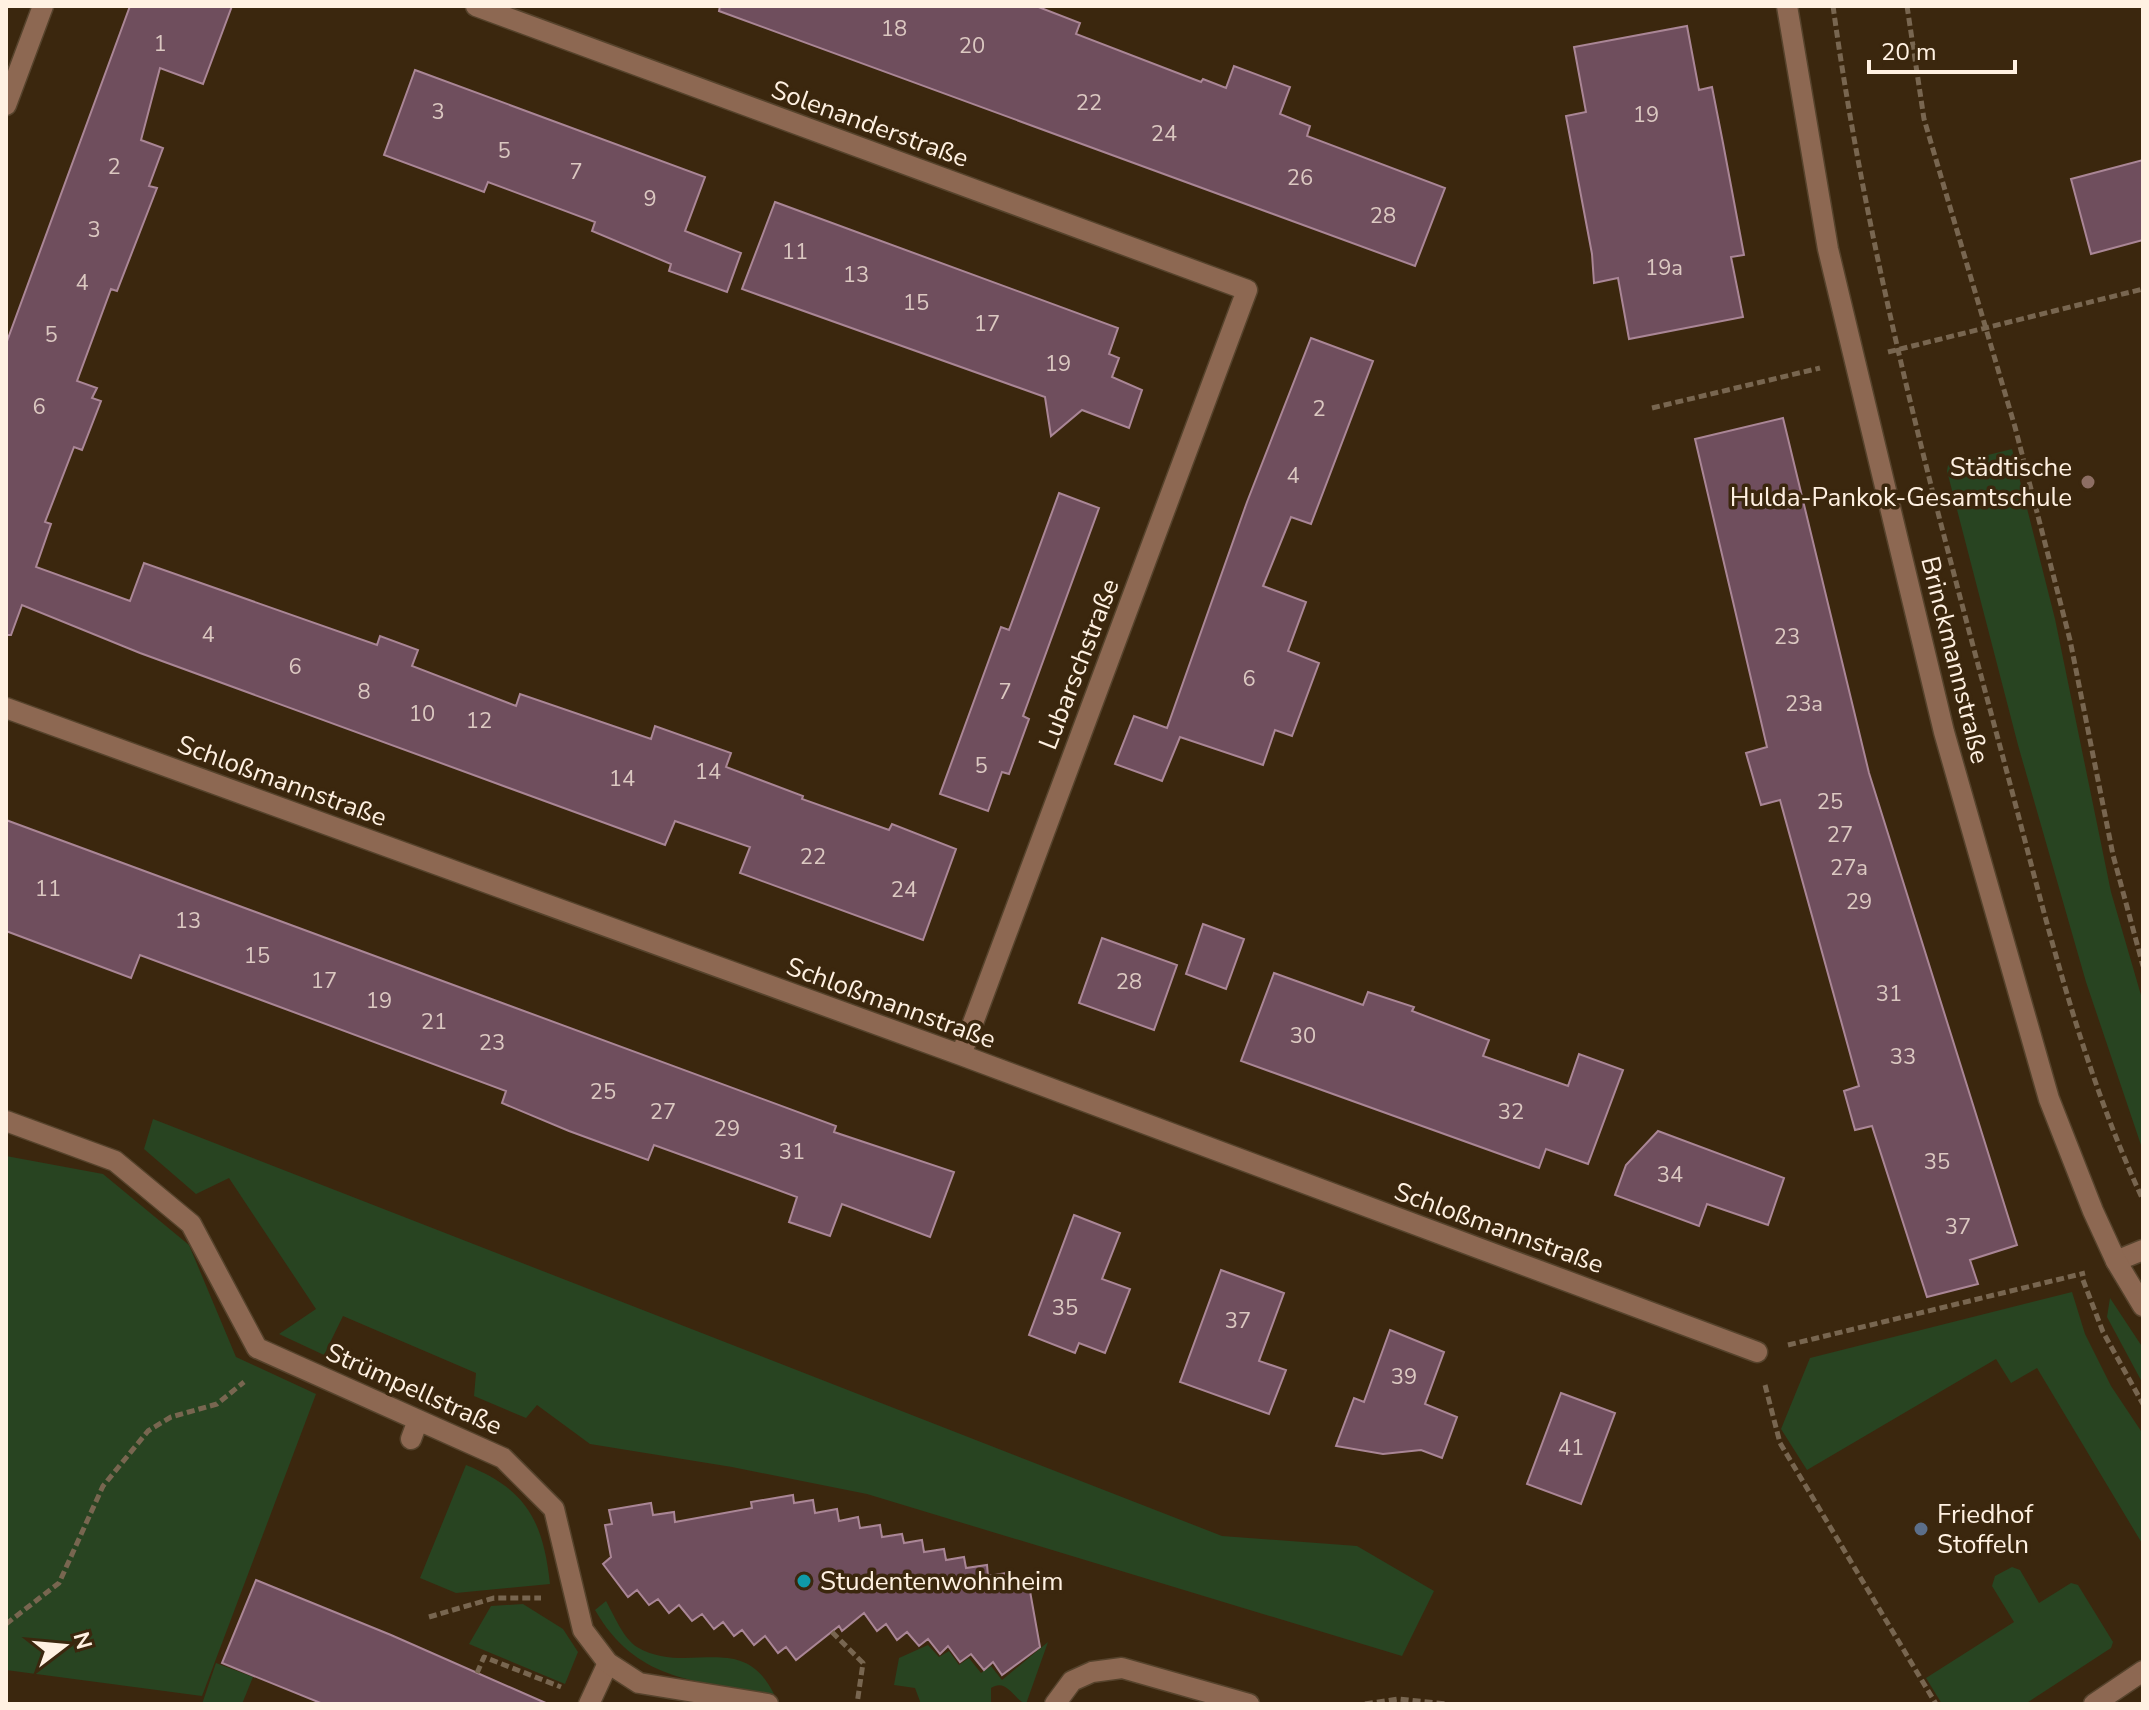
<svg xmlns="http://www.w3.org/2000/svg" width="2149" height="1710" font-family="'Nunito Sans',sans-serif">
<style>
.green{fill:#284421}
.building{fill:#6f4e5d;stroke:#aa8696;stroke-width:2}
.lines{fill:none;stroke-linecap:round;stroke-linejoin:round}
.lane-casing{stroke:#56432c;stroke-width:23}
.street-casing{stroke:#56432c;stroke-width:23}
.path{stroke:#786650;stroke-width:5;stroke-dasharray:8 4;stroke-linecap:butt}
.lane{stroke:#8d6852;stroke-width:20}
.street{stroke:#8d6852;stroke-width:20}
.education-dot{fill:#8d6e63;stroke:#3b270e;stroke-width:3}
.service-dot{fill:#5c6f8a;stroke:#3b270e;stroke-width:3}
.culture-dot{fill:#0f9aa8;stroke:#3b270e;stroke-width:3}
.labels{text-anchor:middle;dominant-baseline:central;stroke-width:7;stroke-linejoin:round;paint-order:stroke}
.number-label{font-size:22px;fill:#dbc8c1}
.street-label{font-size:26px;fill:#fff1e2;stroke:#3b270e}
.poi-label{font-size:26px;fill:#fff1e2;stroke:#3b270e;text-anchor:start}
</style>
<rect width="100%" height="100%" fill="#3b270e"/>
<path class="green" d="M2012,449L2055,619L2111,892L2143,1002V1151L2086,982L2018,745L1947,471L1948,465Z
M153,1119L1222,1536L1357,1546L1434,1591L1402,1656L867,1494L732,1467L590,1444L537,1405L526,1418L474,1396L476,1373L343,1316L324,1355L279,1334L316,1309L229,1178L196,1194L144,1149Z
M6,1156L103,1174L189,1245L236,1357L316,1394L202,1696L6,1670Z
M2072,1292L2085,1334L2111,1386L2143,1434V1545L2037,1368L2011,1383L1996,1359L1807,1470L1781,1429L1810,1358Z
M2110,1298L2143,1348V1384L2107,1317Z
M466,1465C526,1489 543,1520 550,1584L456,1593L420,1578Z
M2012,1567L2020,1570L2039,1603L2071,1583L2078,1585L2113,1642L2111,1648L2025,1704H1942L1926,1678L2014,1622L1992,1586L1995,1576Z
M606,1601C614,1615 623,1638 637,1647C688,1677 742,1629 774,1694C698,1681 637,1683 595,1610Z
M523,1604L563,1629L578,1652L565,1684L469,1644L491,1606Z
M1048,1642L1026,1704C1013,1699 1007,1678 991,1688V1704H921L915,1688L894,1685L899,1658L928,1645L939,1657L949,1651L959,1665L969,1658L981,1673L991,1666L1002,1680Z
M216,1663L253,1677L242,1704H202Z"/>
<path class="building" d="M130,6H232L203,84L160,68L141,140L163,148L149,186L157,188L117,291L111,289L77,381L97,388L92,398L101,401L82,450L74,447L45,522L51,524L36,567L130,601L144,563L377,645L380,636L418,650L412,666L516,706L520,694L651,739L655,726L731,753L726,767L803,796L802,799L889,830L892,824L956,849L923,940L740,873L750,847L675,821L665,845L140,653L22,605L11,635H6V344Z
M720,6H1036L1080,23L1076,34L1201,82L1203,79L1226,88L1234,66L1290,87L1280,114L1310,126L1307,136L1445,188L1415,266L719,11Z
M1687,26L1699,90L1712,87L1723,143L1744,255L1731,257L1743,317L1629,339L1618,278L1594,283L1592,254L1566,116L1586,112L1574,47Z
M415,70L705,177L685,231L741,253L727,292L669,271L671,264L592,231L595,222L488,182L484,192L384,155Z
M2143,160V240L2091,254L2071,179Z
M775,202L1118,328L1109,354L1119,358L1112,377L1142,390L1129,428L1082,410L1051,436L1045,397L742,289Z
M1311,338L1373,361L1311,524L1291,517L1263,586L1306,602L1288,651L1319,663L1292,736L1275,730L1263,765L1180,737L1162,781L1115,764L1134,716L1167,728L1247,502Z
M1783,418L1869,773L2017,1245L1970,1260L1978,1284L1927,1297L1872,1126L1855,1130L1844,1091L1859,1086L1780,800L1761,805L1746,753L1767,747L1695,439Z
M1059,493L1099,508L1023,716L1029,719L1009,774L1002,772L988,811L940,794L1001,627L1009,630Z
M6,820L836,1126L834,1132L954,1172L930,1237L842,1204L830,1236L789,1222L797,1197L748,1179L654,1145L648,1160L569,1131L502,1103L506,1091L140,955L131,978L6,931Z
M1203,924L1244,939L1226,989L1186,974Z
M1102,938L1177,965L1154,1030L1079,1003Z
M1274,973L1363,1005L1368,992L1414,1007L1412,1011L1489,1040L1483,1056L1568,1086L1579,1054L1623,1070L1588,1164L1546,1149L1539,1168L1241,1061Z
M1658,1131L1784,1178L1768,1225L1707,1204L1699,1226L1615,1195L1626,1165Z
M1074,1215L1120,1233L1102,1279L1130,1289L1105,1353L1079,1343L1075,1353L1029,1335Z
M1221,1270L1284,1293L1259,1361L1286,1370L1269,1414L1180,1382Z
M1390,1330L1444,1352L1425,1404L1457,1417L1442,1458L1421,1450L1383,1454L1336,1446L1354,1398L1364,1402Z
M1561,1393L1615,1413L1581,1504L1527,1484Z
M793,1495L794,1503L813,1500L815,1513L837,1509L839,1521L858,1517L860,1528L880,1525L882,1537L902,1534L904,1543L922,1540L924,1552L944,1549L946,1560L964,1557L966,1568L987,1565L988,1576L1007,1573L1009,1583L1028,1580L1040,1647L1002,1675L993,1662L984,1670L971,1654L960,1662L948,1646L940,1654L928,1639L919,1646L907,1632L897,1640L886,1624L877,1631L864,1613L842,1631L839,1626L796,1660L786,1647L778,1653L765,1636L754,1645L742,1630L734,1636L723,1622L714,1629L702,1614L692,1621L679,1605L669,1613L658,1599L649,1605L637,1590L628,1597L603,1564L611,1557L605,1525L612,1524L609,1510L651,1503L653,1515L674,1512L675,1522L752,1508L751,1502Z
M256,1580L391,1635L548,1704H323L222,1663Z"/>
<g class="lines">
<defs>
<path id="lane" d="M2116,1261L2143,1250
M589,1704L608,1663
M1055,1704L1072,1681L1092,1672L1122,1668L1249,1704"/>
<path id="street" d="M476,6L1247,290L961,1055
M1787,6L1828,249L1944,732L2049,1099L2093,1211L2116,1261L2143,1306
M6,105L43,6
M6,708L961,1055L1757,1352
M6,1121L115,1161L191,1224L257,1348L503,1458L554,1509L583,1630L608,1663L639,1683L768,1704
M411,1439L418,1420
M2094,1704L2143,1671"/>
</defs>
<use href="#lane" class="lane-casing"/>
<use href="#street" class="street-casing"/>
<path class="path" d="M1833,6C1867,254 1933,497 1998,739C2040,893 2075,1054 2143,1200
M1907,6L1924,119L2015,427L2070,640L2113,855L2143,966
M1888,352L2143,289
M1652,408L1820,368
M2083,1280L2103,1332L2143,1404
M1788,1345L2085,1273
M1765,1385L1780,1443L1936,1704
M429,1617L494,1598H541
M6,1624L59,1583L103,1486L148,1431L171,1417L217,1404L244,1382
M832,1632L863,1663L857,1704
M477,1673L484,1657L561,1687
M1365,1704L1399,1699L1447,1704"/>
<use href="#lane" class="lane"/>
<use href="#street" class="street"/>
</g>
<circle class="education-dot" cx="2088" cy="482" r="8"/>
<circle class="service-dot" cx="1921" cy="1529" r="8"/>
<circle class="culture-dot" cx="804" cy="1581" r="8"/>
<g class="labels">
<g class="number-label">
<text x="894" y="29">18</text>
<text x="160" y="44">1</text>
<text x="972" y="46">20</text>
<text x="1089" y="103">22</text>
<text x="438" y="112">3</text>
<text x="1646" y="115">19</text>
<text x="1164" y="134">24</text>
<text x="504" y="151">5</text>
<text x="114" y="167">2</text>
<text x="576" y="172">7</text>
<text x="1300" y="178">26</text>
<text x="650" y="199">9</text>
<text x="1383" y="216">28</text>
<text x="94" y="230">3</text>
<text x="795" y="252">11</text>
<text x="1664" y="268">19a</text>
<text x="856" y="275">13</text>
<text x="82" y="283">4</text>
<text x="916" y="303">15</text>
<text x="987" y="324">17</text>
<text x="51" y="335">5</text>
<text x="1058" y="364">19</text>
<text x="39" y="407">6</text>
<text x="1319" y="409">2</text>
<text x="1293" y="476">4</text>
<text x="208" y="635">4</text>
<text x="1787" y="637">23</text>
<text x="295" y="667">6</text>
<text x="1249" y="679">6</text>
<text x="364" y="692">8</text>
<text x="1005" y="692">7</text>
<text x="1804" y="704">23a</text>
<text x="422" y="714">10</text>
<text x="479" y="721">12</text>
<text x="981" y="766">5</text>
<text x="708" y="772">14</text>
<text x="622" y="779">14</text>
<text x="1830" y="802">25</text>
<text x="1840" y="835">27</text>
<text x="813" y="857">22</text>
<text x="1849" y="868">27a</text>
<text x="48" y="889">11</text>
<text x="904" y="890">24</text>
<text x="1859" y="902">29</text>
<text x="188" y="921">13</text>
<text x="257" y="956">15</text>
<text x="324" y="981">17</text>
<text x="1129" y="982">28</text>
<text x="1889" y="994">31</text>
<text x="379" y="1001">19</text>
<text x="434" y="1022">21</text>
<text x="1303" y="1036">30</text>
<text x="492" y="1043">23</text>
<text x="1903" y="1057">33</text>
<text x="603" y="1092">25</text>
<text x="663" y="1112">27</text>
<text x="1511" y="1112">32</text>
<text x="727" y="1129">29</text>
<text x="792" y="1152">31</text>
<text x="1937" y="1162">35</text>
<text x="1670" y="1175">34</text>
<text x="1958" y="1227">37</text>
<text x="1065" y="1308">35</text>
<text x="1238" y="1321">37</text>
<text x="1404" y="1377">39</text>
<text x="1571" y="1448">41</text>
</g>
<g class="street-label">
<text transform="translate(870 124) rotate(20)">Solenanderstraße</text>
<text transform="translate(1955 660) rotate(76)">Brinckmannstraße</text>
<text transform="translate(1079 664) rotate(-69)">Lubarschstraße</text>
<text transform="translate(282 781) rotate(20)">Schloßmannstraße</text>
<text transform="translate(891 1003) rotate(20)">Schloßmannstraße</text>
<text transform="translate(1499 1228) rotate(20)">Schloßmannstraße</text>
<text transform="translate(414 1389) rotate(24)">Strümpellstraße</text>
</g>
<g class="poi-label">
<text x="2072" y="467" text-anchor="end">Städtische<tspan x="2072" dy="30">Hulda-Pankok-Gesamtschule</tspan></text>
<text x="1937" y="1514">Friedhof<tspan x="1937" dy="30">Stoffeln</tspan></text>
<text x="820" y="1581">Studentenwohnheim</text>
</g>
</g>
<rect width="2149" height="1710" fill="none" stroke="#fff1e2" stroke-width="16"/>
<g transform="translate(64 1646) rotate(74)" stroke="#3b270e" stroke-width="6" paint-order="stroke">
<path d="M0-6L14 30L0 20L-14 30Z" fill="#fff1e2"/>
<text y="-12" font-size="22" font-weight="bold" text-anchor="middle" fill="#fff1e2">N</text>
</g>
<path d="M1869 60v12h146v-12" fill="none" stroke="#fff1e2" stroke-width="4"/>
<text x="1881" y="60" font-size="24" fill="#fff1e2" stroke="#3b270e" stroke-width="6" paint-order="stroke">20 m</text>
</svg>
